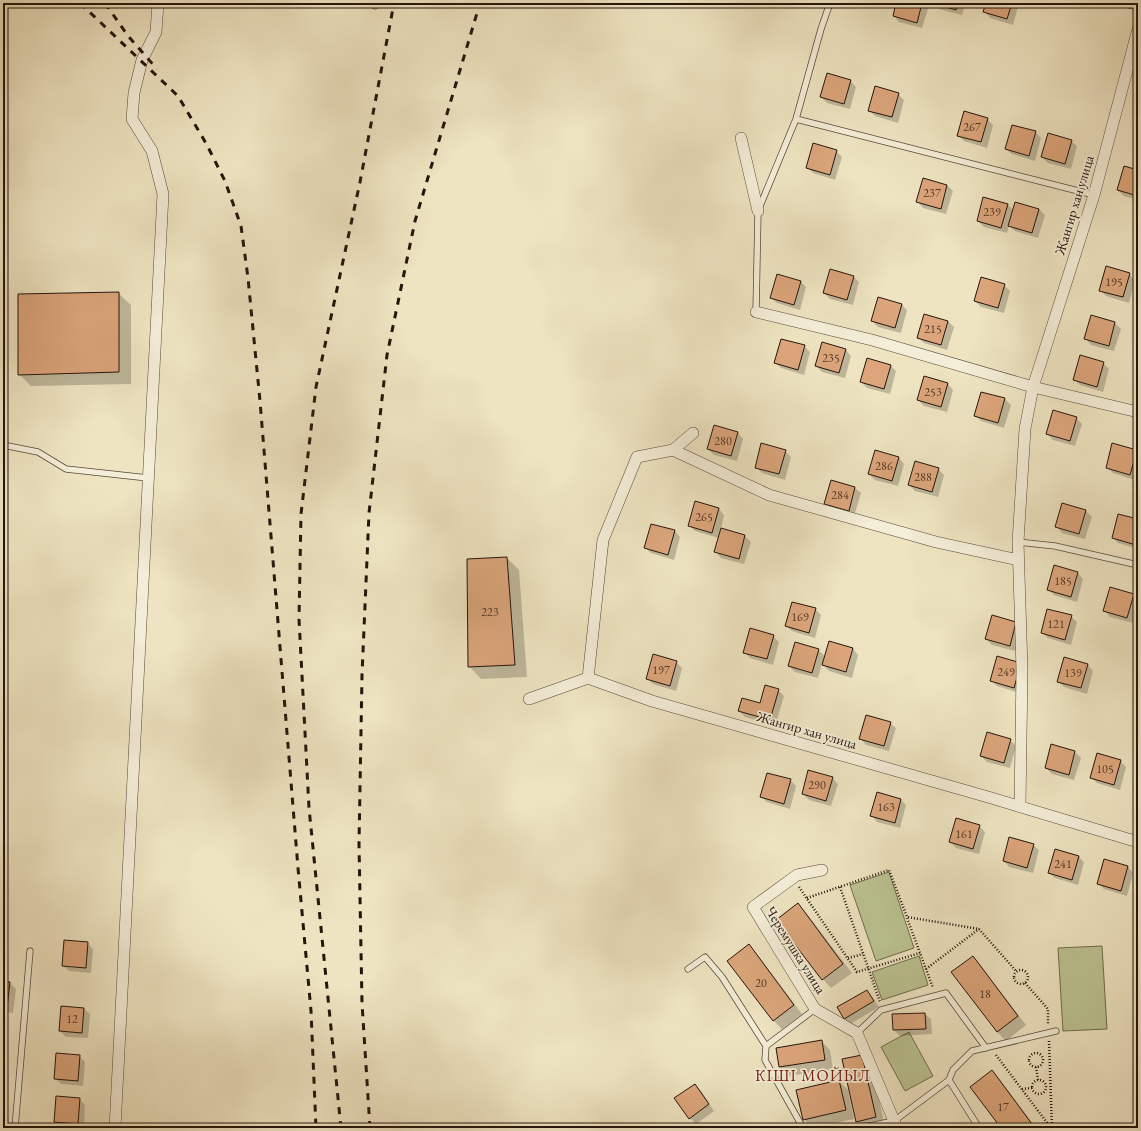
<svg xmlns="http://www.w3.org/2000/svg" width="1141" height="1131" font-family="'EB Garamond',serif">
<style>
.green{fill:#bbc391;stroke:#706c4e}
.shadow{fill:#0003}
.building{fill:#dca57b;stroke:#24140c}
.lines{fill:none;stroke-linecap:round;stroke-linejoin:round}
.service-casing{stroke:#564839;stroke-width:7}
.minor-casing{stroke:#564839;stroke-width:12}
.path{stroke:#24140c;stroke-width:2.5;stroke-dasharray:1 2;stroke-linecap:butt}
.service{stroke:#f4edd7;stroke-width:5.5}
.minor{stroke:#f4edd7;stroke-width:11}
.rail{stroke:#24140c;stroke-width:3;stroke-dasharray:7 7;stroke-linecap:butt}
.labels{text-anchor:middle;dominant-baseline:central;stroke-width:3.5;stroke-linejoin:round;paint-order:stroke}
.number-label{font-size:12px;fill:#523828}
.street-label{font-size:14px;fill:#24140c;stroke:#f4edd7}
.quarter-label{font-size:16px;letter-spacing:1px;fill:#7a1f14;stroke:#f4edd7}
</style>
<rect width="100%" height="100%" fill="#eee4c1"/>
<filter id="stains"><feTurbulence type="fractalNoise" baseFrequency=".005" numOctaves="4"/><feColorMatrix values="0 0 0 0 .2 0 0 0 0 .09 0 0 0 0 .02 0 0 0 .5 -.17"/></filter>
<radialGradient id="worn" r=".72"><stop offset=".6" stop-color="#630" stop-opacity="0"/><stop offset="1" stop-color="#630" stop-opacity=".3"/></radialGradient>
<path class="green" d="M889,872L914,948L876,961L850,885Z
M1102,946L1107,1029L1063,1031L1058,948Z
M919,956L928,985L882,1000L872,972Z
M909,1032L933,1076L905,1091L881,1047Z"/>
<path class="shadow" d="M897,3H926L929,6L922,28L899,22L894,16Z
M933,3H966L962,15L939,9Z
M987,3H1019L1013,25L990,18L985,12Z
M850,81L856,87L850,109L827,103L821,97Z
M898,94L904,100L898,123L875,116L869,110Z
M987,119L993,125L987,148L964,141L958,135Z
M1035,132L1041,138L1035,161L1012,154L1006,149Z
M1071,141L1077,146L1071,169L1048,163L1042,157Z
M836,151L842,157L835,180L813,173L807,167Z
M1138,171V200L1124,196L1118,190Z
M924,179L947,185L953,191L946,214L923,208L918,202Z
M1007,204L1014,211L1039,209L1045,215L1038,238L1015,231L1009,225L1007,233L984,227L978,221Z
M1129,274L1135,280L1129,303L1106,296L1100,290Z
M854,277L859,282L853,305L830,299L824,293Z
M800,281L806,287L800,310L777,303L771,298Z
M1004,285L1010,291L1004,313L981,307L975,301Z
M118,293L131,305V384L31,386L19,374Z
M901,304L907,310L901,333L878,327L872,321Z
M1092,316L1115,323L1121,329L1114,351L1091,345L1086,339Z
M948,321L954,327L947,350L924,343L918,338Z
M804,346L810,352L804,375L781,368L775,363Z
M846,350L851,356L845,378L822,372L816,366Z
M1103,363L1109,369L1103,392L1080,385L1074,379Z
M891,366L896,371L890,394L867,388L861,382Z
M948,384L953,390L947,412L924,406L918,400Z
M982,393L1005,399L1011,405L1004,428L981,421L975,416Z
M1076,418L1082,424L1075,446L1053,440L1047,434Z
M738,433L743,439L737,461L714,455L708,449Z
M785,451L791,457L785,480L762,473L756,467Z
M1136,451L1138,453V471L1135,480L1113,473L1107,467Z
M899,458L904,464L898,486L875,480L869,474Z
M938,469L944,475L938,497L915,491L909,485Z
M832,481L855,488L861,493L854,516L831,510L826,504Z
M1063,504L1086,511L1092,517L1085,539L1062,533L1057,527Z
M719,509L724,515L721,529L745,536L751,542L744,564L721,558L716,552L719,538L695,531L689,525Z
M1138,520V549L1118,543L1113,538Z
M652,525L675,531L680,537L674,560L651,553L645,547Z
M507,558L519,570L527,677L481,679L469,666L468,560Z
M1078,573L1083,579L1077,602L1054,595L1048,589Z
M1134,595L1138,599V606L1133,623L1110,617L1105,611Z
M815,609L821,615L815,638L792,631L786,626Z
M993,616L1022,628L1015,651L992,645L986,639Z
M1071,616L1077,622L1071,645L1048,638L1042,633Z
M773,636L779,642L773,665L750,658L744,652Z
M853,649L858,655L852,678L829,671L822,663L818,678L795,672L789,666L818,650L826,657Z
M676,662L682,668L676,691L653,684L647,678Z
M1088,665L1093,671L1087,694L1064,687L1058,681Z
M1026,670L1020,693L997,686L991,680Z
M778,690L784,696L775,726L745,717L739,711L760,704Z
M890,723L896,728L889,751L866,745L861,739Z
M1010,740L1016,746L1010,768L987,762L981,756Z
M1052,745L1075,752L1081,758L1074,780L1052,774L1046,768Z
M1120,761L1126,767L1120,790L1097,783L1091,777Z
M832,778L838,784L831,806L809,800L803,794Z
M790,780L796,786L790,809L767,802L761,797Z
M901,800L906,805L900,828L877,822L872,816Z
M979,826L985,832L979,854L956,848L950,842Z
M1033,845L1039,850L1033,873L1009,867L1004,861Z
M1078,856L1084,862L1078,885L1055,878L1049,873Z
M1128,867L1133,873L1127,896L1104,889L1098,883Z
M798,905L807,914L852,973L831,988L823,979Z
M87,943L93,949L91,973L69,971L63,966Z
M748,945L757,954L802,1014L782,1029L773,1020Z
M972,957L981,966L1026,1025L1006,1041L997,1032Z
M3,982L10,983L16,989L13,1013L3,1012Z
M867,991L872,997L879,1007L850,1024L844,1018Z
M62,1007L84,1009L90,1014L88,1038L66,1037L60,1031Z
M925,1014L931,1019L932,1034L900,1036L894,1030Z
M3,1024L8,1029L5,1053H3Z
M821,1041L830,1050L833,1069L789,1076L780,1067L777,1048Z
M79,1056L85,1062L83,1086L61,1084L55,1078Z
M843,1060L871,1065L885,1126L875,1128H864L857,1121Z
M992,1072L1000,1080L1036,1128H1002Z
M839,1081L848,1090L854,1119L812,1128L804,1119Z
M3,1084L4,1085L3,1097Z
M695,1085L701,1091L714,1111L696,1124L690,1118Z
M79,1099L85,1105L84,1128L61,1127L55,1121Z"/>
<path class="building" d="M896,3H922L917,23L893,16Z
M932,3H958L956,10Z
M986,3H1012L1007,19L983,12Z
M827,73L851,80L844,104L820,97Z
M875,86L899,93L892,117L868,111Z
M964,111L988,118L981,142L957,136Z
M1012,125L1036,131L1029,156L1005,149Z
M1048,133L1072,140L1065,164L1041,157Z
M813,143L837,150L830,175L806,168Z
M1124,166L1138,170V196L1117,190Z
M923,178L947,185L941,209L916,202Z
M983,197L1008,204L1001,228L977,221Z
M1015,202L1039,209L1032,233L1008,226Z
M1106,266L1130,273L1123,297L1099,291Z
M830,269L854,276L847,300L823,293Z
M777,274L801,281L794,305L770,298Z
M981,277L1005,284L998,308L974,301Z
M119,292V372L18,375V294Z
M878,297L902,304L895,328L871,321Z
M924,314L948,321L941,345L917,338Z
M1091,315L1115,322L1109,346L1084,339Z
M781,339L805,345L798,370L774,363Z
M822,342L846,349L839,373L815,366Z
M1080,355L1104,362L1097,387L1073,380Z
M867,358L891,365L884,389L860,382Z
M924,376L948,383L941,407L917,400Z
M981,392L1005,398L998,423L974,416Z
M1053,410L1077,417L1070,441L1046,434Z
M714,425L738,432L731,456L707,449Z
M761,443L786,450L779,474L755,468Z
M1112,443L1137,450L1130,475L1106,468Z
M875,450L899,457L892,481L868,474Z
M915,461L939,468L932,492L908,485Z
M831,480L855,487L849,511L824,504Z
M695,501L719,508L712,533L688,526Z
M1062,503L1086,510L1079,534L1055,527Z
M1118,514L1138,519V536L1136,545L1112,538Z
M651,524L675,530L668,555L644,548Z
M721,528L745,535L739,559L714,552Z
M507,557L515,665L468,667L467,559Z
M1054,565L1078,572L1071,597L1047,590Z
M1110,587L1134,594L1127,618L1103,611Z
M792,602L816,608L809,633L785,626Z
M1047,609L1072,615L1065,640L1041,633Z
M992,615L1016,622L1010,646L985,639Z
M750,628L774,635L767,659L743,653Z
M829,641L853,648L846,672L822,665Z
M795,642L819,649L812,673L788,666Z
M653,654L677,661L670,686L646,679Z
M997,656L1021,663L1014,688L990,681Z
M1064,657L1088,664L1081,688L1057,682Z
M765,685L779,689L770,720L738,711L742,698L760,703Z
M866,715L891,722L884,746L859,739Z
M987,732L1011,739L1004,763L980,756Z
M1051,744L1075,751L1069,775L1045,768Z
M1097,753L1121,760L1114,785L1090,778Z
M808,770L833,777L826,801L802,794Z
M767,773L791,779L784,804L760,797Z
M877,792L901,799L895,823L870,816Z
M956,818L980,825L973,849L949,842Z
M1009,837L1034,844L1027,868L1003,861Z
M1055,849L1079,856L1072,880L1048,873Z
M1104,859L1128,866L1121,891L1097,884Z
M798,903L843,964L822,980L776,920Z
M64,940L88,942L86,968L62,966Z
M749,944L794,1005L773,1021L727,961Z
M973,956L1018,1016L997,1032L951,972Z
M3,981L10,982L7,1008L3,1007Z
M867,990L874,1001L844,1019L837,1007Z
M61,1006L84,1008L82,1033L59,1031Z
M925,1013L926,1029L893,1030L892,1014Z
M822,1040L825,1060L779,1067L776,1048Z
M56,1053L80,1055L78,1081L54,1079Z
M862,1055L876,1117L856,1122L842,1059Z
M992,1070L1035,1128H1001L970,1087Z
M839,1080L846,1110L803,1120L796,1090Z
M695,1084L709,1104L689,1119L674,1098Z
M56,1096L80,1098L78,1124L54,1122Z"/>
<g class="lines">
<defs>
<path id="service" d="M1122,3L1138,7
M375,6L376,3
M796,119L1094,195
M756,312L758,211L796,119L821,29L830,3
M3,445L38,452L66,469L148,478
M1018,542L1055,546L1138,565
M688,969L705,957L722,977L766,1046L765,1060L803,1128
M857,1033L881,1010L946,993L986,1048
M766,1046L815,1009
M949,1080L979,1128
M15,1128L30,951
M860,1128L894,1121L949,1080L953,1070L972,1051L1056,1031"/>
<path id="minor" d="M741,138L758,211
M756,312L872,340L1033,387L1138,412
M673,450L769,495L936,542L1018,560
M588,678L603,540L637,457L673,450L693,433
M529,699L588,678L652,701L988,797L1138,842
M1020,806L1022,670L1018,542L1025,429L1033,387L1094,195L1138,29
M822,870L797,875L753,907L815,1009L857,1033L897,1128
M115,1128L163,194L152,151L132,119L134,93L142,60L156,32L158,3"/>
</defs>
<use href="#service" class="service-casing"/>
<use href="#minor" class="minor-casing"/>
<path class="path" d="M799,887L857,972L920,953
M840,887L880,1002
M807,898L889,870L907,917L979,929L1016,971
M907,918L933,988
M848,958L863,954
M926,969L979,929
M1014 977a7 7 0 1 1 14 0a7 7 0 1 1-14 0Z
M1025,983L1048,1009V1024
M1049,1041L1052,1128
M1029 1060a7 7 0 1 1 14 0a7 7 0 1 1-14 0Z
M996,1055L1051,1128
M1036,1067L1038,1080
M1032 1087a7 7 0 1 1 14 0a7 7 0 1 1-14 0Z
M1022,1089L1032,1088"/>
<use href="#service" class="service"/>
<use href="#minor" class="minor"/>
<path class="rail" d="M80,3L178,96L207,145L225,181L241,226L248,278L260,401L298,868L311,1011L316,1128
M105,3L128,36L157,69
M341,1128L309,808L299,619L301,514L316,387L360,182L394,3
M370,1128L362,1003L359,844L362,675L369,513L387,355L415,221L480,3"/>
</g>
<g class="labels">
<g class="number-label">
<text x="972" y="127">267</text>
<text x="932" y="193">237</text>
<text x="992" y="212">239</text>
<text x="1114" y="282">195</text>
<text x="933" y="329">215</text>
<text x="831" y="358">235</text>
<text x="933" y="392">253</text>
<text x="723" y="441">280</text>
<text x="884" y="466">286</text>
<text x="923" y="477">288</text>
<text x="840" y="495">284</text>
<text x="704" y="517">265</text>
<text x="1063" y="581">185</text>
<text x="490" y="612">223</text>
<text x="800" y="617">169</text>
<text x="1056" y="624">121</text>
<text x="661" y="670">197</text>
<text x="1006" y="672">249</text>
<text x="1073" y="673">139</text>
<text x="1105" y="769">105</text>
<text x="817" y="785">290</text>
<text x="886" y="807">163</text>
<text x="964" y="834">161</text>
<text x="1063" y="864">241</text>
<text x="761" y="983">20</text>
<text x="985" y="994">18</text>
<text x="72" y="1019">12</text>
<text x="1003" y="1107">17</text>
</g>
<g class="street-label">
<text transform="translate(1074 205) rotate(-73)">Жангир хан улица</text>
<text transform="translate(807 730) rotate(16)">Жангир хан улица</text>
<text transform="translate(796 950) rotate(58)">Черемушка улица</text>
</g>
<g class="quarter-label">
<text x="813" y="1075">КІШІ МОЙЫЛ</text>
</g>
</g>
<rect width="1141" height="1131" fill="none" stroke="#eee4c1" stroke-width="16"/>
<rect x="4" y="4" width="1133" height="1123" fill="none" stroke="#24140c" stroke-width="2"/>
<rect x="8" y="8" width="1125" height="1115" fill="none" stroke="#24140c"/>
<rect width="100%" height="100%" filter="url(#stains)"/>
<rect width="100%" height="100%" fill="url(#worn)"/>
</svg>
